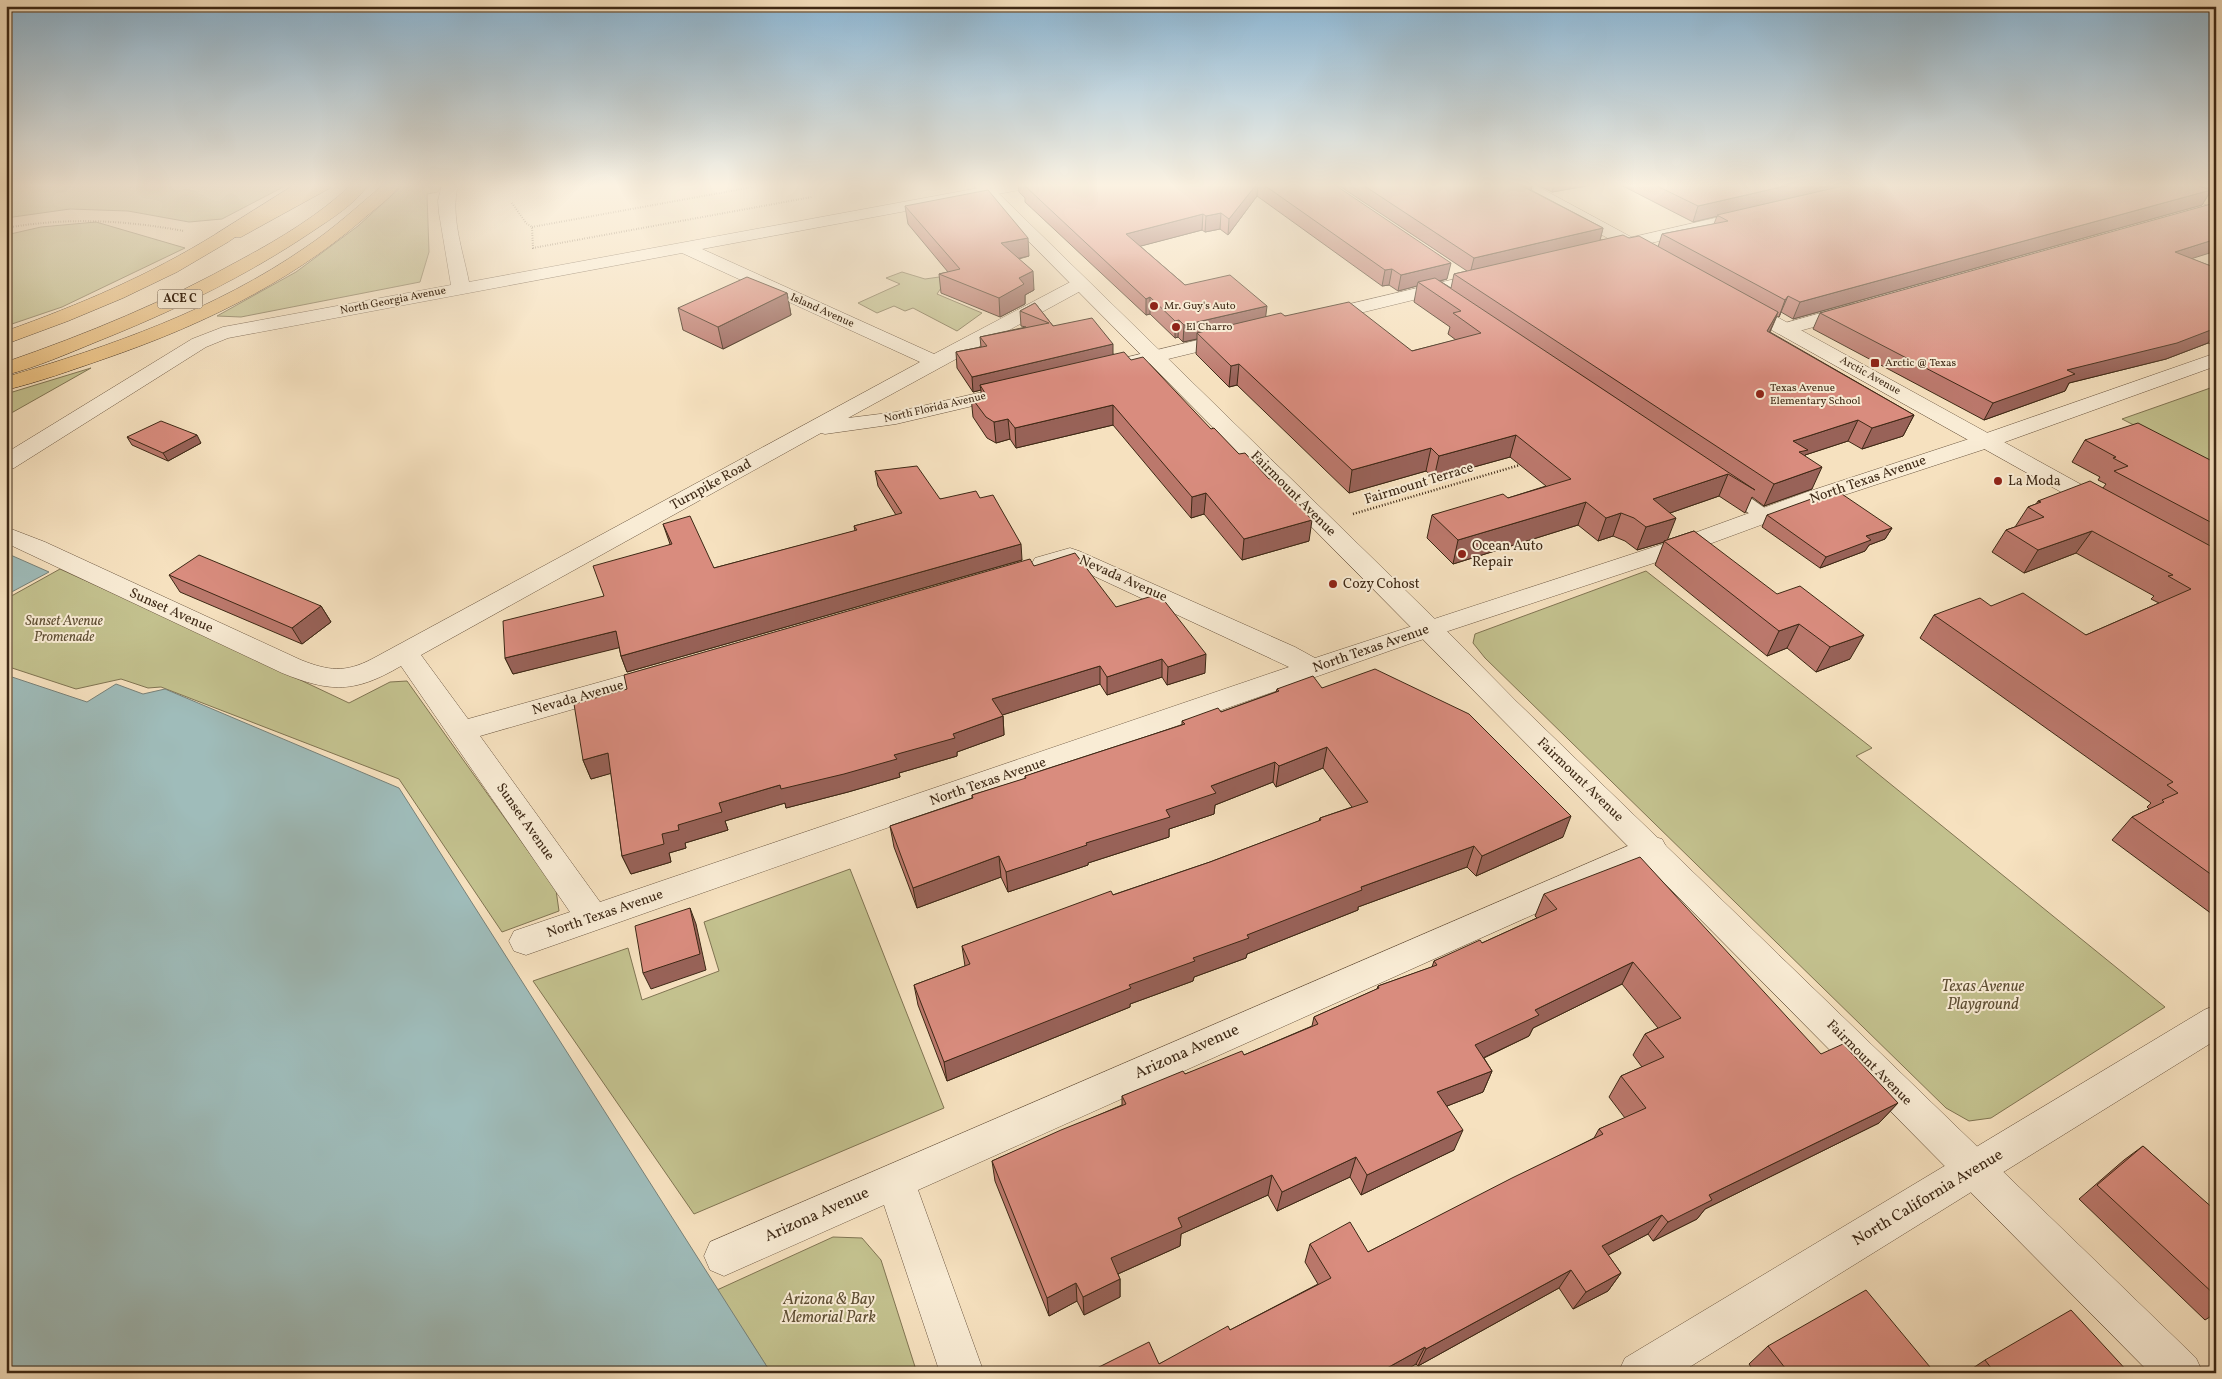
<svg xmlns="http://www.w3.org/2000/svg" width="2222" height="1379" font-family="Vollkorn,serif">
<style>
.green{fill:#c3c18e;stroke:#807452}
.water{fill:#9fbcba;stroke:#788178}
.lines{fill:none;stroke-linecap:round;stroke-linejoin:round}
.service-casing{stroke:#6b5640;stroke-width:2}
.minor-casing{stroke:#6b5640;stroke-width:1}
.tertiary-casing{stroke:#6b5640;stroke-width:1}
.primary-casing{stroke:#3d2815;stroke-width:1}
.trunk-casing{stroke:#3d2815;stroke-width:1}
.motorway-casing{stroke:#3d2815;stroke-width:1}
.path-far1{stroke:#3d2815;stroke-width:2;stroke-dasharray:0.5 2;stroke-linecap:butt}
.path{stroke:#3d2815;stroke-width:2.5;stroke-dasharray:1 2;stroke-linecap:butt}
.service{fill:#f9ecd5;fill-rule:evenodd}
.minor{fill:#f9ecd5;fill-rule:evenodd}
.tertiary{fill:#f9ecd5;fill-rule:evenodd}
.primary{fill:#ebc080;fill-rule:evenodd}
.trunk{fill:#ebc080;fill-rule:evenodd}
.motorway{fill:#ebc080;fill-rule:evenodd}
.wall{fill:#bb786c;stroke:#3d2815;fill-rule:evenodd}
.shaded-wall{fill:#986258;stroke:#3d2815}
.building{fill:#d98c7e;stroke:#3d2815}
.poi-dot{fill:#8f2418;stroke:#f9ecd5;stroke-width:2}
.labels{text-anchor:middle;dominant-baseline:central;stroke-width:4;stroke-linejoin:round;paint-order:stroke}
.far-street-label{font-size:11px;fill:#3d2815;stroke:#f9ecd5}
.far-poi-label{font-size:11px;fill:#3d2815;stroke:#f9ecd5;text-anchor:start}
.shield{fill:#f9ecd5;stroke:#75634f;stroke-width:1}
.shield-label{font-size:12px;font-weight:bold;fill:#3d2815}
.street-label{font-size:14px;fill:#3d2815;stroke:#f9ecd5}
.poi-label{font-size:14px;fill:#3d2815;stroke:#f9ecd5;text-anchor:start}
.park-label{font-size:14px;font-style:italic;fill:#5e4e33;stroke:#f9ecd5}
.near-park-label{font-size:16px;font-style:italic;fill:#5e4e33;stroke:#f9ecd5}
.near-street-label{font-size:16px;fill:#3d2815;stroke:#f9ecd5}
</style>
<rect width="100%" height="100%" fill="#f6e1bf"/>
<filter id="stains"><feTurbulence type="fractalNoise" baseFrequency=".004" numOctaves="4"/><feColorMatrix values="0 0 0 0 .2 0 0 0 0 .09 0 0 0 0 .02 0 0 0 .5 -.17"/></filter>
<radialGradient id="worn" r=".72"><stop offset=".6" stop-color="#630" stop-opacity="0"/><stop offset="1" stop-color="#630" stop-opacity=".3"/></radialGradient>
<path class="green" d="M6,185H287L222,219L189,222L128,211L70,209L6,218Z
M403,185H442L438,192L427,194L429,252L420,282L241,317L217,316L296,272L358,226Z
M96,222L185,248L62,307L6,326V235L41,227Z
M989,270L941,288L937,294L982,313L957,331L913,308L905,311L894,306L877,313L858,303L900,284L886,278L902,272L925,279Z
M91,368L6,416V394Z
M2216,386V471L2181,449L2122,419Z
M60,569L201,633L349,703L390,682L407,681L556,890L559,911L502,932L399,779L161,687L148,688L121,679L76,689L6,666V609L8,607L6,599Z
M1646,571L1872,748L1856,756L2165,1007L1991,1118L1969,1121L1946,1108L1485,658L1473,643L1475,634Z
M850,869L944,1108L694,1214L533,981L628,948L642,1000L719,971L704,922Z
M833,1237L862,1238L881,1260L917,1373H771L717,1290Z"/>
<path class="water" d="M6,553L49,572L6,595Z
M6,675L87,702L116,684L143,694L165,689L399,788L771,1373H6Z"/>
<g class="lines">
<defs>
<path id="service" d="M1726,484L1732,485L1772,513L1775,517L1772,521H1760L1720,493L1718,489L1720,485Z"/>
<path id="minor" d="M442,185H458C450,216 463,251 469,282L995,185H1027L1025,188L1019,190L702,249L934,354L1074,280L1080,279L1086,280L1089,284L1086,288L848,418L896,412L1008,386L1015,388L1018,392L1015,396L896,424L825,434L821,433L421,655L468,719L661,665L671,667L675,674L671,681L480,736L600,902L1289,667L1068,564L1044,571L1035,568L1032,563L1035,558L1070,548L1079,551L1295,647L1315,658L1675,540L1807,492L1978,436L2216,353V366L1994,446L1823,502L1693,550L1409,644L526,955L514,951L509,941L514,931L570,912L401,666C355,693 331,693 282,673L6,543V527L45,542L301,660C329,671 345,673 372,659L920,362L682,253L228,338L206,347L14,468L6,470V453L192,339L223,327L451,285L439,213L438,201Z
M1750,210L1756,212L1758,215L1756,218L1609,253L1603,252L1600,248L1603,244Z
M1489,271L1495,272L1498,276L1495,280L1319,323L1312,321L1310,317L1312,313Z
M1853,304L1860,306L1862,310L1860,314L1785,335L1778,333L1775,329L1778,325Z
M1231,332L1238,334L1241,338L1238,342L1127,369L1120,367L1117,363L1120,359Z
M1651,836L1662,839L1667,848L1662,857L918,1190L984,1373H940L884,1205L724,1276L710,1270L704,1256L710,1242Z
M2216,1005V1040L1680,1373H1618L1625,1358L2204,1010Z"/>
<path id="tertiary" d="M973,185H990L1439,623L1516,701L2196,1358L2203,1373H2150Z
M1516,185H1535L1657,251L1660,255L1657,259H1645L1518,188Z
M1741,299L1748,301L2111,501L2115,506L2111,511L2103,513L2095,511L1734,309L1732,305L1734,301Z"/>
<path id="primary" d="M313,185H332L330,188L241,237H229L227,233L229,229Z"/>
<path id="trunk" d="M383,185H400C390,199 373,210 361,221C286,285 197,327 104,359C72,370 39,382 6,390V377C111,346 215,310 306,247C333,229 358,206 383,185Z
M2156,185H2179L2216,198V208L2158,188Z
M222,233L228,234L230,238L228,242L177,272L123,298L68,321L6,344V331C79,305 150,275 216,234Z"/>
<path id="motorway" d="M294,185H312L228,242H216L214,238L216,234Z
M351,185H368C355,204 331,219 313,231C245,277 171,312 96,342C67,354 37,367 6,375V362C87,334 167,301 242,259C281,238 319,215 351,185Z"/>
</defs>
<use href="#service" class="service-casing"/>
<use href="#minor" class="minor-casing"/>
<use href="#tertiary" class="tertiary-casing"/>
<use href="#primary" class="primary-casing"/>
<use href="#trunk" class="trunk-casing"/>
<use href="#motorway" class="motorway-casing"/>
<path class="path-far1" d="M512,203L526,223L532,227L533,248L812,197
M532,227L764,185
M6,228C67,217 124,220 184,231"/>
<path class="path" d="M1353,514L1520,465"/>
<use href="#service" class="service"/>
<use href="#minor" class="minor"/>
<use href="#tertiary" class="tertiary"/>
<use href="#primary" class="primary"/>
<use href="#trunk" class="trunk"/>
<use href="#motorway" class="motorway"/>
</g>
<path class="wall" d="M1018,185H1335L1447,279L1440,281L1451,288L1454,274L1467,271L1338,185H1532L1531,190L1603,228L1600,240L1629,238L1658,247L1662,234L1714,224L1717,216L1693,222L1621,185H2216V196L2209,194L2202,205L1793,319L1781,312L1779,317L1777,316L1770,332L1914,415L1903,436L1862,449L1848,441L1805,455V456L1812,489L1764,506L1752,497L1745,513L1719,496L1670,513L1667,540L1694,531L1850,659L1816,672L1787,648L1767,656L1655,565L1664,542L1637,550L1625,541L1613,536L1598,541L1578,525L1453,564L1427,538L1432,515L1508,498L1546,486L1510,457L1434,478L1426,471L1349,493L1237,385L1229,387L1196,354L1197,339L1183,342L1178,337L1175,338L1150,314L1146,315L1025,202V198L1019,192ZM1257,196L1382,286L1389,285L1398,291L1417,286L1414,302L1450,327L1448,334L1456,340L1412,351L1285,316L1266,317L1185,285L1140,246L1202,230L1205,232L1220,229L1228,235Z
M1538,185H1592L1552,192Z
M905,206L1029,256L1019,259L1034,290L1025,295V304L1000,317L941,293L939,274L948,272L908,224Z
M2192,259L2216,268V346L2208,343L2166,359L2069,383L2065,391L1984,420L1813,329L1820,313Z
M787,293L791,315L723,349L683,330L678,308Z
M1035,303L1053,326L1113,354L1131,360L1309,541L1242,560L1204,514L1191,518L1113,425L1016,448L1010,439L996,443L987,438L973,417L971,397L981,394V390L973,392L957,368L956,352L981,347L980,337L1026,327L1021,326L1020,311Z
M127,437L201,443L168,461L132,445Z
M2085,440L2216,463V917L2112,840L2132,817L2149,809L2147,807L2151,803L1920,638L1934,615L1991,606L2086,635L2159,603L2151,599L2154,596L2076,553L2024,573L1992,552L2006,530L2015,527L2028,507L2036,504L2038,501L2103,488L2106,484L2098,480L2100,477L2072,462Z
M875,471L940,499L980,498L1022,560L627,672L621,656L619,647L513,674L505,658L604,596L670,544L663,524L714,568L855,531L854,526L896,515L878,486Z
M1767,515L1892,528L1885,539L1869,545L1865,551L1820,568L1762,527Z
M1034,566L1116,607L1205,673L1167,685L1162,677L1107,695L1100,684L1002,715L1003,716L1004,735L957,752V756L899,773L900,777L848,792L786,808L785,803L725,821L728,830L685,843L686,848L669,853L671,862L631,874L622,856L611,773L591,779L583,760L627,689Z
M169,575L321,606L331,622L302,644L180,592Z
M1322,688L1563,837L1476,876L1467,867L1358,907V910L1247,954L1246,958L1194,977L1193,981L1130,1004V1007L947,1081L918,1005L914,985L965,966L962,946L1210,862L1319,821L1320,818L1352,807L1323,768L1276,787L1273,782L1215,805L1214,814L1169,829V837L1088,863V865L1008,892L1001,877L917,908L894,847L890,826L972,798V795L1025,779V776L1182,725V721L1221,712L1276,692L1277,689Z
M1544,894L1821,1054L1898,1103L1879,1123L1705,1209L1697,1219L1653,1241L1648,1234L1608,1255L1621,1273L1608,1291L1573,1309L1559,1288L1418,1366L1416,1364H1159L1230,1330L1318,1284L1305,1262L1310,1244L1368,1252L1594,1138L1599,1129L1625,1118L1609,1097L1621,1076L1642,1067L1633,1055L1645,1034L1658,1028L1622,984L1533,1028L1529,1036L1484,1058L1492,1071L1483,1092L1447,1106L1454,1150L1361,1195L1350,1177L1277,1211L1268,1195L1181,1234L1180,1246L1118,1274L1120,1279V1297L1084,1315L1077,1301L1049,1316L995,1181L992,1161L1122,1105V1096L1185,1074L1244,1055L1312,1026L1314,1017L1377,989L1378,986L1432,967L1434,961L1482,943L1537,918L1535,916Z
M2143,1146L2215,1211H2216V1313L2205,1320L2079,1199L2124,1160Z
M1768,1346L1935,1373H1755L1749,1364Z
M1985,1360L2129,1373L1967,1372Z"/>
<path class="shaded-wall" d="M1256,185H1258L1257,196L1228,235L1229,219Z
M1519,185H1532L1530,197Z
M1554,185H1592L1552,192Z
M1790,185H1849L1693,222L1698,206Z
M2211,190L2202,205L1793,319L1800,302Z
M1221,213L1220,229L1205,232L1206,216Z
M1203,214L1202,230L1126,250V234Z
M1603,228L1599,244L1470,274L1474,258Z
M1028,238L1029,256L1002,262L1001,243Z
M2216,239V251L2165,267L2175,252Z
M1451,263L1447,279L1423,285L1418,282L1417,286L1398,291L1401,275Z
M1392,269L1389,285L1382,286L1385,270Z
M1033,271L1034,290L1025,295V304L1000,317L999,298L1019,278Z
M787,293L791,315L723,349L718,327Z
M1788,296L1781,312L1779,317L1785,300Z
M1150,297V314L1146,315V299Z
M1267,306L1265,322L1197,333V339L1183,342L1184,325Z
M1778,312L1770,331L1759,351L1767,331Z
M1179,320L1178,337L1175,338V321Z
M2216,328V331L2208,343L2166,359L2069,383L2065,391L1984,420L1993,403L2067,370Z
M1113,344V359L980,385L981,390L973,392L972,377Z
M1239,364L1237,385L1229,387L1231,366Z
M1113,405V425L1016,448L1015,428Z
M1914,415L1903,436L1862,449L1872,428Z
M1008,419L1010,439L996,443L994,422Z
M1858,420L1848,441L1805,455L1798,471L1793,441Z
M197,435L201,443L168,461L163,453Z
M1516,435L1510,457L1434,478L1439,456Z
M1431,448L1426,471L1349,493L1352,470Z
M1822,467L1812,489L1764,506L1774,484Z
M1728,474L1719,496L1644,522L1653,499Z
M1206,493L1204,514L1191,518L1192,497Z
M1586,502L1578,525L1453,564L1458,540Z
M1621,513L1613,536L1598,541L1606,518Z
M1676,518L1667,541H1664V542L1637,550L1646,527Z
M1312,520L1309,541L1242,560L1244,539Z
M1892,528L1885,539L1869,545L1865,551L1820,568L1826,557L1866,536Z
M2092,531L2076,553L2024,573L2038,550Z
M1021,544L1022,560L627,672L621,656Z
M321,606L331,622L302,644L292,628Z
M1799,624L1787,648L1767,656L1779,631Z
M616,631L622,647L513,674L505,658Z
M1864,635L1850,659L1816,672L1830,647Z
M1206,654L1205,673L1167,685L1168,667Z
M1162,659V677L1107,695V677Z
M1100,666V684L993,718L992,699Z
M1003,716L1004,735L957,752V756L899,773L900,777L848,792L786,808L785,803L725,821L728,830L685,843L686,848L669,853L671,862L631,874L622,856L719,803L780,785L894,755Z
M1327,747L1323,768L1276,787L1279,766Z
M608,753L616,772L591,779L583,760Z
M1275,762L1273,782L1215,805L1214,814L1169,829V837L1088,863V865L1008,892L1006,872L1086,843L1166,810L1211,786Z
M1571,816L1563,837L1476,876L1482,856Z
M1474,846L1467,867L1358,907V910L1247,954L1246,958L1194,977L1193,981L1130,1004V1007L947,1081L944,1062L1361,887Z
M999,856L1001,877L917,908L913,888Z
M690,908L696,924L706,970L651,989L643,973Z
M1633,962L1622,984L1533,1028L1529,1036L1466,1066L1475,1045L1535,1010Z
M1492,1071L1483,1092L1429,1113L1437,1092Z
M1898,1103L1879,1123L1705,1209L1697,1219L1653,1241L1668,1222L1709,1195Z
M1463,1130L1454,1150L1361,1195L1367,1175Z
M1356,1157L1350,1177L1277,1211L1282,1192Z
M1272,1175L1268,1195L1181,1234L1180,1246L1111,1277V1258L1178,1218Z
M1662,1215L1648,1234L1589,1265L1602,1246Z
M1571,1270L1559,1288L1418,1366L1426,1349Z
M1621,1273L1608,1291L1573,1309L1586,1292Z
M1120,1279V1297L1084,1315L1083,1297Z
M1076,1283L1077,1301L1049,1316L1047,1298Z
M1425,1347L1416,1364L1401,1373H1378Z"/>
<path class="building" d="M1026,185H1256L1229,219L1221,213L1206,216L1203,214L1126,234L1185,285L1230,275L1267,306L1184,325L1179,320L1175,321L1150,297L1146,299L1025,186H1027Z
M1264,185H1335L1451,263L1401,275L1392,269L1385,270Z
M1363,185H1520L1603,228L1474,258Z
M1655,185H1790L1698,206Z
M1847,185H2196L2211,190L1800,302L1788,296L1785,300L1662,234L1728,221L1717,215Z
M988,190L1028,238L1001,243L1033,271L1019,278L1024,284L999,298L939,274L960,269L905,206Z
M2211,204L2216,206V239L2175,252L2216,268V328L2177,343L2067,370L2075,374L1993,403L1820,313Z
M1623,235L1629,238L1639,236L1778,312L1767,331L1914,415L1872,428L1858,420L1793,441L1808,450L1799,452L1822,467L1774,484L1454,274Z
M747,277L787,293L718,327L678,308Z
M1435,278L1755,490L1728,474L1653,499L1676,518L1646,527L1634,518L1621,513L1606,518L1586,502L1458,540L1432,515L1503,494L1508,498L1571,479L1516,435L1439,456L1431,448L1352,470L1239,364L1231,366L1197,333L1281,313L1285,316L1349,302L1412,351L1481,333L1453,313L1461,311L1418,282Z
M1035,303L1053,326L1092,318L1113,344L972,377L956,352L987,346L980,337L1049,323L1020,311Z
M1124,352L1131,360L1143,357L1211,429L1214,428L1239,454L1245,453L1269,479L1273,478L1312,520L1244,539L1206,493L1192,497L1113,405L1015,428L1008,419L994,422L986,417L971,397L985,393L980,385Z
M161,421L197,435L163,453L127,437Z
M2138,423L2216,463V525L2114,471L2128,466L2113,458L2116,457L2085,440Z
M917,466L940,499L976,491L980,498L993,495L1021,544L621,656L616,631L505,658L503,621L604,596L593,566L672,544L663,524L690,516L714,568L857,530L854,526L902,513L875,471Z
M2090,481L2216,549V878L2132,817L2164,802L2162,800L2178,793L2167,785L2173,782L1934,615L1980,598L1991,606L2023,593L2086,635L2191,589L2168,576L2173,575L2092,531L2038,550L2006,530L2044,517L2028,507L2041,502L2038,501Z
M1836,490L1892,528L1866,536L1871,540L1826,557L1767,515Z
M1694,531L1777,594L1800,586L1864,635L1830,647L1799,624L1779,631L1664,541Z
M1075,553L1116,607L1159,594L1206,654L1168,667L1162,659L1107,677L1100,666L992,699L1003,716L953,734L955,738L894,755L897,759L844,774L781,789L780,785L719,803L722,812L678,825L679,830L662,834L664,844L622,856L608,753L583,760L574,704L627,689L624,675L1030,559L1034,566Z
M199,555L321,606L292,628L169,575Z
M1375,669L1469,714L1571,816L1482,856L1474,846L1361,887L1362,890L1247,935L1249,938L1193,958L1195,961L1129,985L1131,988L944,1062L914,985L970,964L962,946L1111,891L1113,895L1210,862L1321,820L1320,818L1368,802L1327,747L1279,766L1275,762L1211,786L1216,793L1166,810L1170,817L1086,843L1087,845L1006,872L999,856L913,888L890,826L973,798L972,795L1026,778L1025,776L1185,724L1182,721L1218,708L1221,712L1279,691L1277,689L1313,676L1322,688Z
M1640,857L1821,1054L1843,1044L1898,1103L1709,1195L1712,1200L1668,1222L1662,1215L1602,1246L1621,1273L1586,1292L1571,1270L1426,1349L1425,1347L1378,1373H1087L1149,1342L1159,1364L1228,1326L1230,1330L1331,1278L1310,1244L1350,1222L1368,1252L1512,1178L1603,1134L1599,1129L1646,1108L1621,1076L1664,1057L1645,1034L1681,1018L1633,962L1535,1010L1539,1015L1475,1045L1492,1071L1437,1092L1463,1130L1367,1175L1356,1157L1282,1192L1272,1175L1178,1218L1182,1227L1111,1258L1120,1279L1083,1297L1076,1283L1047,1298L992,1161L1061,1130L1126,1104L1122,1096L1183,1071L1185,1074L1242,1051L1244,1055L1318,1024L1314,1017L1379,988L1378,986L1437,965L1434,961L1480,940L1482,943L1557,909L1544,894Z
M690,908L700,954L643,973L635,926Z
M2143,1146L2216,1211V1296L2097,1185Z
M1866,1290L1935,1373H1789L1768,1346Z
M2071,1310L2129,1373H1995L1985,1360Z"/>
<linearGradient id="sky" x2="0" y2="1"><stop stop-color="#8bb7d6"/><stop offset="0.49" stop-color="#fbf2e2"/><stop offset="1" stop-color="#fbf2e2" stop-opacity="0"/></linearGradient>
<rect width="2222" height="378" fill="url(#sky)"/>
<g class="poi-dot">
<circle cx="1154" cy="306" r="5"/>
<circle cx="1176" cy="327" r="5"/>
<rect x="1870" y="358" width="10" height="10" rx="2.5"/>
<circle cx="1760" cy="394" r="5"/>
<circle cx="1998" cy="481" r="5"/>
<circle cx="1462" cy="554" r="5"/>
<circle cx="1333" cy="584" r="5"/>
</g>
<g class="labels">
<g class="far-street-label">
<text transform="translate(393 301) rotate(-11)">North Georgia Avenue</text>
<text transform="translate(822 311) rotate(24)">Island Avenue</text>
<text transform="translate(1870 376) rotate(29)">Arctic Avenue</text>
<text transform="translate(935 408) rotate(-13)">North Florida Avenue</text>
</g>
<g class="far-poi-label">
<text x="1164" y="306">Mr. Guy's Auto</text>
<text x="1186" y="327">El Charro</text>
<text x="1885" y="363">Arctic @ Texas</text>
<text x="1770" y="388">Texas Avenue<tspan x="1770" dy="13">Elementary School</tspan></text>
</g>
<rect class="shield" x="157.5" y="289.5" width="45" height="19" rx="4"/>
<g class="shield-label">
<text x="180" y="299">ACE C</text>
</g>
<g class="street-label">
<text transform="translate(1868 480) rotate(-19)">North Texas Avenue</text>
<text transform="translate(1419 484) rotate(-17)">Fairmount Terrace</text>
<text transform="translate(711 485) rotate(-29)">Turnpike Road</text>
<text transform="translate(1293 494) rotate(45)">Fairmount Avenue</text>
<text transform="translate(1123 579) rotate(24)">Nevada Avenue</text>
<text transform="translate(171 611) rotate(24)">Sunset Avenue</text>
<text transform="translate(1371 649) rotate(-19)">North Texas Avenue</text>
<text transform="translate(578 698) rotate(-16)">Nevada Avenue</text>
<text transform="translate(1580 780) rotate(44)">Fairmount Avenue</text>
<text transform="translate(988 782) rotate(-19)">North Texas Avenue</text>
<text transform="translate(525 822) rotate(55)">Sunset Avenue</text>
<text transform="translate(605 914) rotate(-19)">North Texas Avenue</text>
<text transform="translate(1869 1063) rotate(45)">Fairmount Avenue</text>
</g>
<g class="poi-label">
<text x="2008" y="481">La Moda</text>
<text x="1472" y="546">Ocean Auto<tspan x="1472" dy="16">Repair</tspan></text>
<text x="1343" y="584">Cozy Cohost</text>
</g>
<g class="park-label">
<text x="64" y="621">Sunset Avenue<tspan x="64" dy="16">Promenade</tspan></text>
</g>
<g class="near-park-label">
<text x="1983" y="987">Texas Avenue<tspan x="1983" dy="18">Playground</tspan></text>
<text x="829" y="1300">Arizona &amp; Bay<tspan x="829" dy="18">Memorial Park</tspan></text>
</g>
<g class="near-street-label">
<text transform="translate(1187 1052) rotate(-24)">Arizona Avenue</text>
<text transform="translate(1928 1198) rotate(-31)">North California Avenue</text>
<text transform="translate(817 1215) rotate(-24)">Arizona Avenue</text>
</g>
</g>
<rect width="2222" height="1379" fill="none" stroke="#f6e1bf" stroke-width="25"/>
<rect x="8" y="8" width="2207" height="1364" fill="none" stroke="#3d2815" stroke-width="2.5"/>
<rect x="12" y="12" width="2197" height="1354" fill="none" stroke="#3d2815"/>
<rect width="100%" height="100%" filter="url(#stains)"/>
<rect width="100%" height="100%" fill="url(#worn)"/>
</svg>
